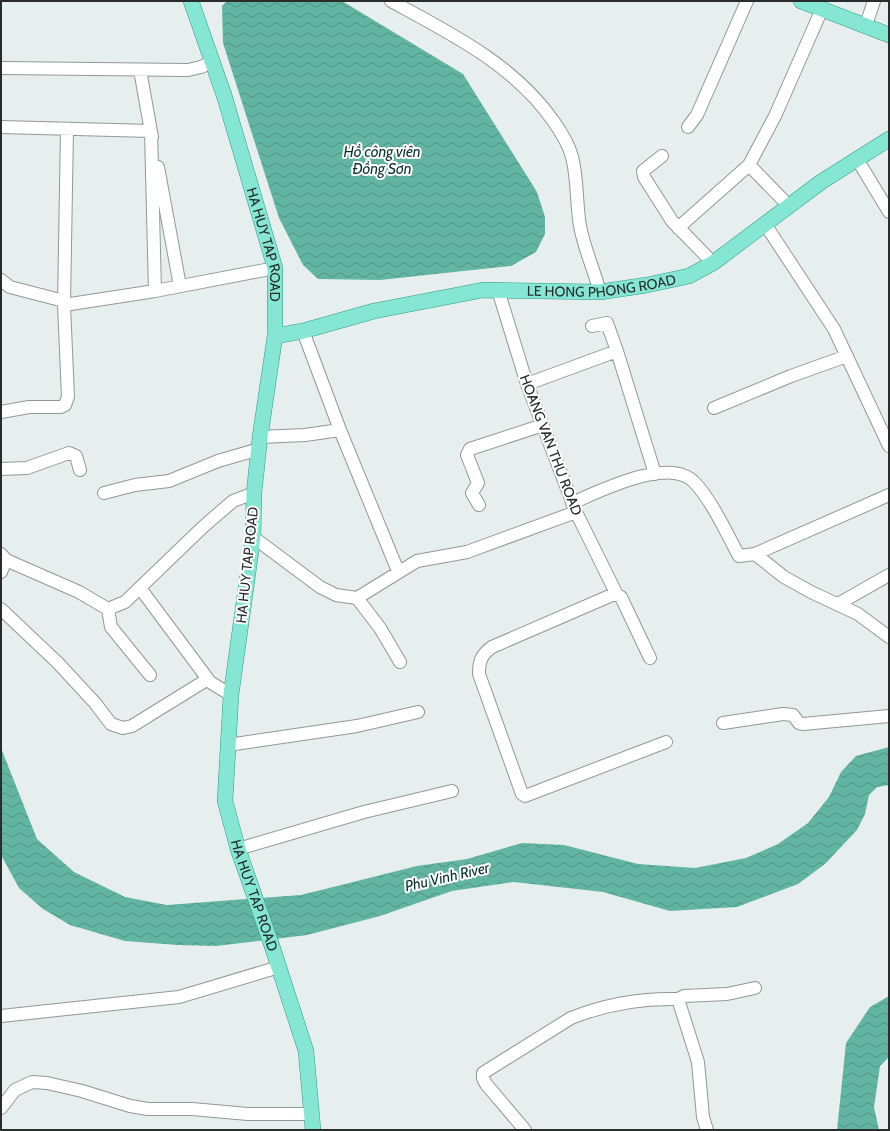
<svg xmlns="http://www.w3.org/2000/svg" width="890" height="1131" font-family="Cabin,sans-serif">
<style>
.water{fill:url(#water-waves)}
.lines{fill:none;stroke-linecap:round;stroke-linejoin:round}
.minor-casing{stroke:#919997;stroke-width:14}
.major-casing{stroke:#309a87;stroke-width:16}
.minor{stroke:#fff;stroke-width:12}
.major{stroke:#85e6d4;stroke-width:15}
.labels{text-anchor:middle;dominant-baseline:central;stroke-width:4;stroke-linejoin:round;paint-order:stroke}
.street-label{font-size:14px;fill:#282c2b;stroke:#fff}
.water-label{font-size:15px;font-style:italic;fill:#0a322a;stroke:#fff}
</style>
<defs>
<pattern id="water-waves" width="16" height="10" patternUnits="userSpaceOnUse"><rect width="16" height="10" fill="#63b5a3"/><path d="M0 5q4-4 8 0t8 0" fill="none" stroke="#529385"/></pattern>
</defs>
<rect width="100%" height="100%" fill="#e6efed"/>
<path class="water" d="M227,1H342L463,74L537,192L545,217V234L536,252L511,266L380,280L318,279L303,265L279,218L223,43L222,6Z
M889,747V785L877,787L869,795L865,814L857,830L825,864L798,884L737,907L670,911L603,892L514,882L452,891L380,916L307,935L216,946L178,945L125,941L70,925L43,909L19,888L1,855V748L37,839L74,872L125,897L167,905L301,895L417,866L467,859L522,843L564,845L638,864L695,868L746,858L778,844L808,823L829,797L841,772L856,756Z
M889,996V1057L880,1066L874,1107L879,1130H837L846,1043L870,1007Z"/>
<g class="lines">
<defs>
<path id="minor" d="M391,1C450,33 515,65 554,122C561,132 569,145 572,157C578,180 576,203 580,226C584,248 594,270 600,292
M866,25L874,1
M1,68L188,70L201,67L212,62
M140,70L152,137
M1,127L151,131L155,291
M688,127L697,115L747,1
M662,156L643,171L644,177L672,221L713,263
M857,159L889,212
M749,165L789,206
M158,167L180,286
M765,224L834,329L889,446
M678,228L749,165L775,116L822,9
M1,280L10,287L64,301
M498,290L527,384L576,512L617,595
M64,305L155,291L275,268
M592,326L607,323L617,351
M303,331L340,430L398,571
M527,384L617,351L655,474
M714,408L791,376L847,356
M1,412L29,407H61L65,405L68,397L64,305L67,129
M260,437L305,435L340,430
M1,469L27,468L69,453L76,456L80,470
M104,493L135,485L169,481L218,461L259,449
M572,503C600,491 669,456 694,482C711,499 727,534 739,556L755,554L889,495
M479,505L472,493L478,483L467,455L470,449L543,425
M253,537L320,587L336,595L357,598L417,561L467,552L576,512
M1,554L6,560L79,592L108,609L125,602L204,526L233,501L254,493
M755,554L784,577L811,592L858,614L889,637
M1,572L6,560
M140,588L210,682L231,695
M357,598L380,628L400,662
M838,604L889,575
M1,609L58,663L95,703L111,724L123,728L132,726L208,679
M108,609L111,627L150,675
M650,658L621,597L617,595H612L492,647C481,655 479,661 479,674L522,794L525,796L666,742
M723,723L783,714L793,715L799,723L803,724L889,716
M228,745L357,726L418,712
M238,849L364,812L452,791
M1,1016L179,997L279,967
M1,1108L15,1090L32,1082L47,1083L82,1091L130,1106L148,1109H192L248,1114H312
M525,1130L486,1084L483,1078V1073L571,1018C606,1004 641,998 678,999
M707,1130L703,1117L698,1062L678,999L684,996L727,994L755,988"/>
<g id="major">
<path id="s1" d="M191,1L224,95L275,268V336L260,437L254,493L253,537L231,695L225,801L238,849L272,946L306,1051L313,1130"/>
<path d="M801,1L889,35"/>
<path id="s2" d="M275,336L303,331L374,311L483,290L600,292L647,285L689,276L713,263L821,182L889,139"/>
</g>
</defs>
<use href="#minor" class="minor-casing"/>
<use href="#major" class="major-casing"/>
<use href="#minor" class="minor"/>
<use href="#major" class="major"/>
</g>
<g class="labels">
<g class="street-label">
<text stroke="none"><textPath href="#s1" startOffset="255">HA HUY TAP ROAD</textPath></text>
<text stroke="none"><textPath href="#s2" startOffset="332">LE HONG PHONG ROAD</textPath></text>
<text transform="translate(551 445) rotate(69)">HOANG VAN THU ROAD</text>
<text transform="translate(247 565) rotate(-84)">HA HUY TAP ROAD</text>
<text stroke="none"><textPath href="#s1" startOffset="915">HA HUY TAP ROAD</textPath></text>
</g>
<g class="water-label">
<text x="382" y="152">Hồ công viên<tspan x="382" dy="17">Đồng Sơn</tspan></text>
<text transform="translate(447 877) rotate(-13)">Phu Vinh River</text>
</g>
</g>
<rect width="890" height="1131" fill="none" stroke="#282c2b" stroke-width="4"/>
</svg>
